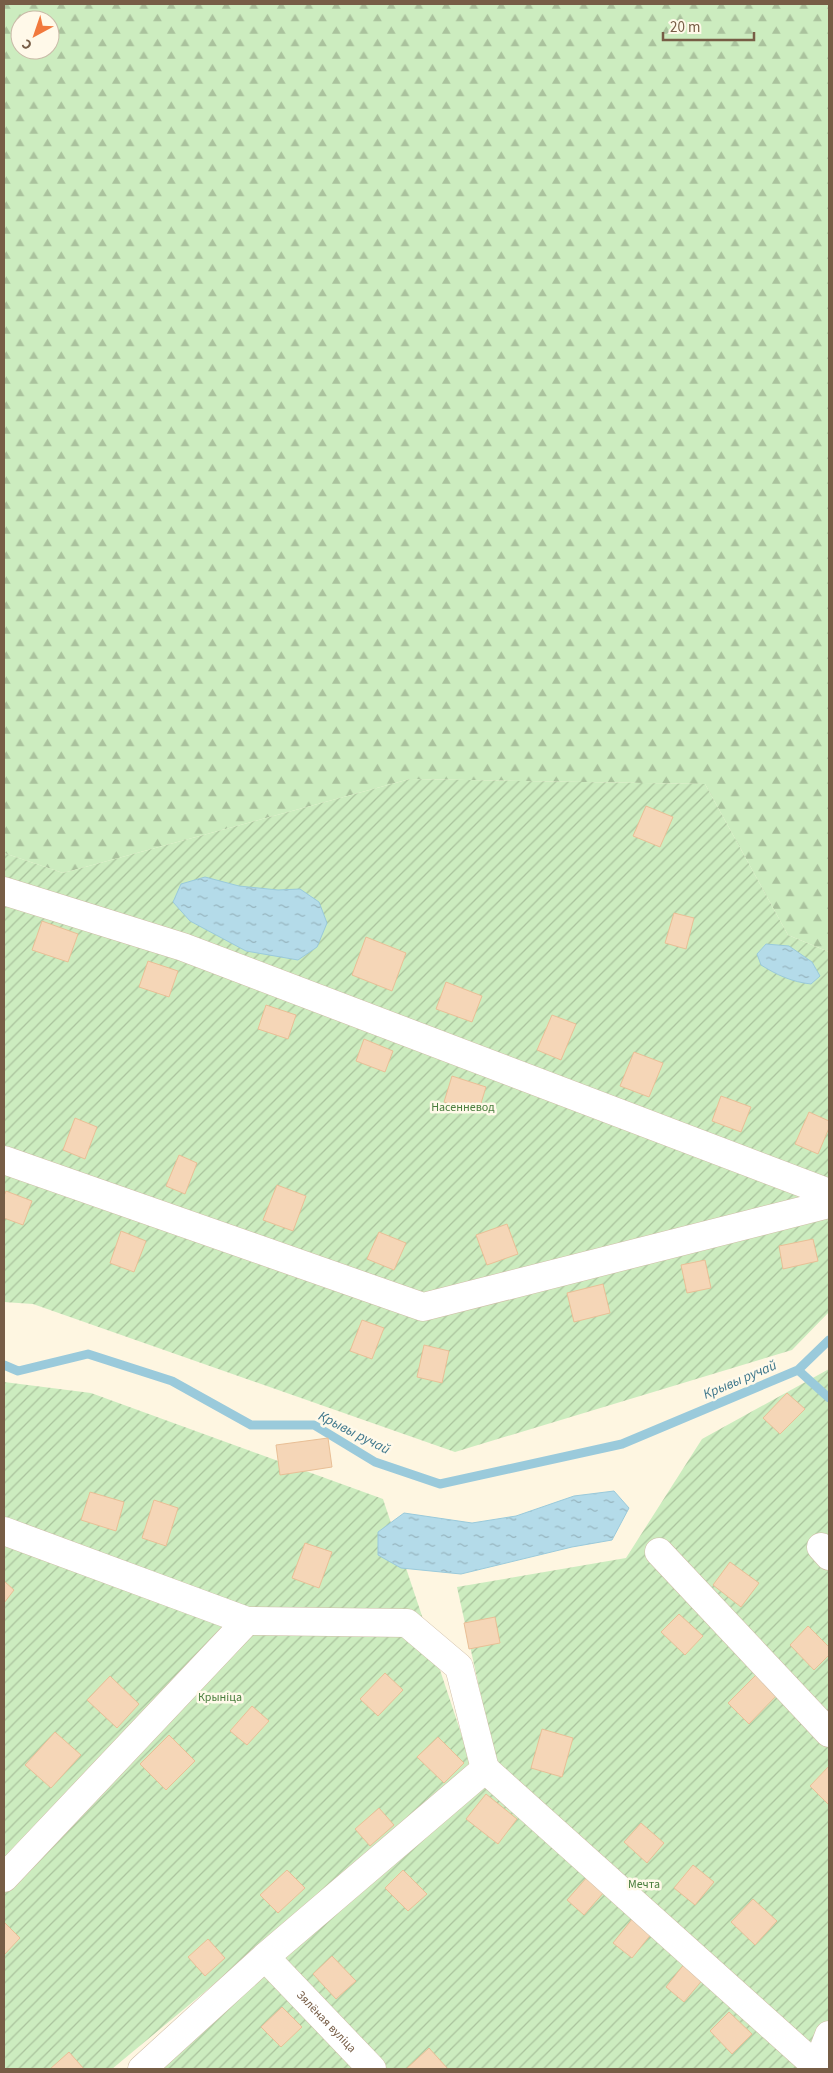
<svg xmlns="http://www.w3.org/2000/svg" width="833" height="2073" font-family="'Source Sans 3',sans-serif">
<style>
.forest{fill:url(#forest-firs);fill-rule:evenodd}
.garden{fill:url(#garden-furrows)}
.water{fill:url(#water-ripples);stroke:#9acadb}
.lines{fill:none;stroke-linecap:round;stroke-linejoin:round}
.stream{stroke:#9acadb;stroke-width:9}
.building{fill:#f5d6b7;stroke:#e9bf96}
.minor-casing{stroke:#d0bea7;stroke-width:29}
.minor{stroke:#fff;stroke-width:28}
.labels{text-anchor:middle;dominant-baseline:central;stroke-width:5;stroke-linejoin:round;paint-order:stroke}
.park-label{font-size:12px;fill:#497e3d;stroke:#fff9e9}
.street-label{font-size:12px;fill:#775d46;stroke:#fff9e9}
.water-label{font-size:14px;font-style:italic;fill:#3e778c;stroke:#fff9e9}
</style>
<defs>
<pattern id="forest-firs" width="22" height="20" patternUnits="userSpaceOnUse" patternTransform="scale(1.25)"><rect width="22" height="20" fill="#ccecbf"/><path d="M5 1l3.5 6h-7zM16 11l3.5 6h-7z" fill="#aac29d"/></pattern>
<pattern id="garden-furrows" width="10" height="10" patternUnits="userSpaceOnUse" patternTransform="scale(1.25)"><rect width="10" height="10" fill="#ccecbf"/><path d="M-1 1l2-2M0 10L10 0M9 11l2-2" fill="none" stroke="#aac29d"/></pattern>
<pattern id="water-ripples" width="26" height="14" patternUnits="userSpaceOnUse" patternTransform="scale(1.25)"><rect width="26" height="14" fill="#b4dbe9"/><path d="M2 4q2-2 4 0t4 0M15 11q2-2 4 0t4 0" fill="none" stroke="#97b5bf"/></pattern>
</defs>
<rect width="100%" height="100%" fill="#fef6e1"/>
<path class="forest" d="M4,4H829V952L788,935L705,784L410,779L63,873L4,853ZM20,20H50V50H20Z"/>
<path class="garden" d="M410,779L705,784L788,935L829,952V1312L792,1350L455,1452L33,1304L4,1302V853L63,873Z
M829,1369V2069H156L497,1769L457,1587L626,1558L702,1439Z
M4,1382L91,1393L383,1499L473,1769L112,2069H4Z"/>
<path class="water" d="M205,877L239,886L278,890L300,889L319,902L327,923L317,947L298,960L246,951L190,921L173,902L181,884Z
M766,944L789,946L812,962L820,976L811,984C792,982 777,975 761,965L757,954Z
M614,1491L629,1508L612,1540L572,1547L461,1574L401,1568L378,1555V1532L404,1513L472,1523L516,1516L574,1496Z"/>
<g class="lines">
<path class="stream" d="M4,1365L18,1371L88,1354L172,1381L251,1425H314L375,1462L440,1484L622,1444L798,1370L829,1398
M798,1370L829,1340"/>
</g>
<path class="building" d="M646,806L673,817L660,847L633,836Z
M674,913L694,918L686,949L665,943Z
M42,921L78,934L68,962L32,950Z
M366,937L406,953L392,991L352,975Z
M148,961L178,971L169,997L139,987Z
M446,982L482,996L472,1022L436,1009Z
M266,1005L296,1015L288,1039L258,1029Z
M552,1015L576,1024L561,1060L537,1050Z
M364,1039L393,1051L385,1072L356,1061Z
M634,1052L663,1063L649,1097L620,1086Z
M452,1076L486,1087L478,1113L444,1102Z
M721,1096L751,1107L741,1132L712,1121Z
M809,1112L829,1121V1128L818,1154L795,1144Z
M75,1118L97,1127L85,1159L63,1150Z
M179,1155L197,1163L185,1194L166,1186Z
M277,1185L306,1196L293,1231L263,1220Z
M6,1191L32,1201L23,1225L4,1218V1196Z
M507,1224L518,1254L487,1265L476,1235Z
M121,1231L146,1241L134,1272L110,1263Z
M379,1232L406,1243L394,1270L367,1259Z
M813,1239L818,1261L783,1269L779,1246Z
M705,1260L711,1288L687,1293L681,1265Z
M603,1284L610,1313L574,1322L567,1293Z
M362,1320L384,1328L372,1359L350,1351Z
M424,1345L449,1351L442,1383L417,1377Z
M787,1393L805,1409L780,1434L763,1418Z
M328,1438L332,1467L280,1475L276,1445Z
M90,1492L124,1502L116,1531L81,1520Z
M154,1500L178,1508L166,1546L142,1538Z
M305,1543L332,1552L319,1588L292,1578Z
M730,1562L759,1583L741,1607L713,1585Z
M4,1581L14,1590L4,1603Z
M679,1614L703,1636L685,1655L661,1632Z
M495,1617L500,1643L469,1649L464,1623Z
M808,1626L829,1647V1655L814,1670L790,1645Z
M385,1673L403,1690L378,1716L360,1699Z
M758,1673L779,1693L749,1724L728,1703Z
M110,1676L139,1704L117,1728L87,1700Z
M252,1706L269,1721L247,1745L230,1731Z
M542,1729L573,1738L562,1777L531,1768Z
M55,1732L81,1755L51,1788L25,1765Z
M169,1735L195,1761L166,1790L140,1764Z
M438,1737L464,1763L444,1783L417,1757Z
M829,1766V1805L810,1786Z
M486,1794L517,1819L498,1844L466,1819Z
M379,1808L394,1825L370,1846L355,1829Z
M641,1823L664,1843L647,1863L624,1842Z
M693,1865L714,1882L695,1905L674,1888Z
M287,1870L305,1888L278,1913L260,1895Z
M403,1870L427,1894L408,1911L385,1888Z
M588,1876L605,1891L584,1915L567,1900Z
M753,1899L777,1921L755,1945L731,1922Z
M633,1918L652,1933L632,1958L613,1943Z
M4,1922L20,1938L4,1955Z
M208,1939L225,1958L205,1976L188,1957Z
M332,1956L356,1981L336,1999L313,1974Z
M685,1963L704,1978L684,2002L666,1987Z
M282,2007L302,2027L281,2047L261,2027Z
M729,2012L752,2034L732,2054L710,2031Z
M429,2048L448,2069H406Z
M69,2052L84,2069H50Z"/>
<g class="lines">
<defs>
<g id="minor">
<path d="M4,891L183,947L829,1193"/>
<path d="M4,1160L423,1307L829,1204"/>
<path d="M4,1531L247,1621L407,1623L459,1667L485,1769L265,1957L142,2069"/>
<path d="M821,1547L829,1556"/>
<path d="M659,1552L829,1733"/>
<path d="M485,1769L816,2066L823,2069"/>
<path d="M4,1878L247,1621"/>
<path id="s1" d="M265,1957L372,2069"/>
<path d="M816,2069L829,2035"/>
</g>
</defs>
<use href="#minor" class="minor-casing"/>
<use href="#minor" class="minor"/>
</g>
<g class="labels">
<g class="park-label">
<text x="463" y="1107">Насенневод</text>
<text x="220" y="1697">Крыніца</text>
<text x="644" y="1884">Мечта</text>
</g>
<g class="street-label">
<text stroke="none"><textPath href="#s1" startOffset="89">Зялёная вуліца</textPath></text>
</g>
<g class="water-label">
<text transform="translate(740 1380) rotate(-23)">Крывы ручай</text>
<text transform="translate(354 1433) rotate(27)">Крывы ручай</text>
</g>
</g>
<rect width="833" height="2073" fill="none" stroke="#775d46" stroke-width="10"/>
<g transform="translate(35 35) rotate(220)"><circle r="24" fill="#fff9e9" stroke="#c9bba8"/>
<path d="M0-4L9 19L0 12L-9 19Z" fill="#f1793d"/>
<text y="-8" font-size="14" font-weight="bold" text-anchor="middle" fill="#775d46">С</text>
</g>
<path d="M663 32v8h91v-8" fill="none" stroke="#775d46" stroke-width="2.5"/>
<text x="670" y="32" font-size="15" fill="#775d46" stroke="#fff9e9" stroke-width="4" paint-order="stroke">20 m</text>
</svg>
